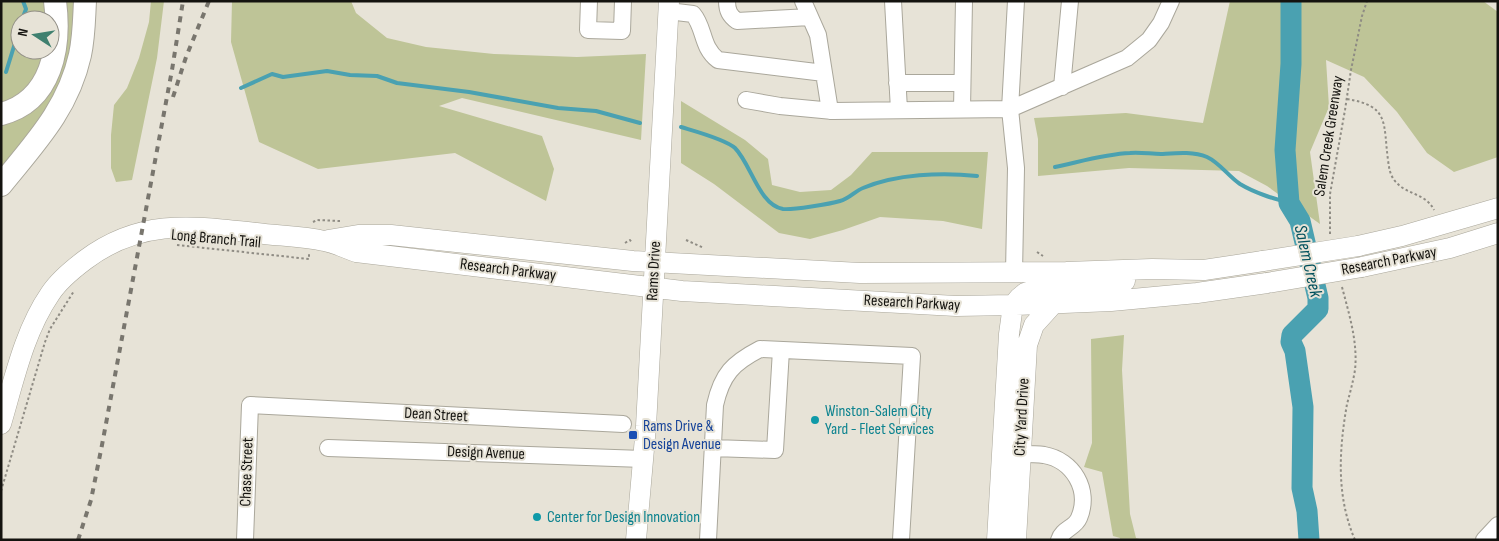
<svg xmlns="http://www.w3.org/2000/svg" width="1499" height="541" font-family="'Sofia Sans Condensed',sans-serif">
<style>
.green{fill:#bec497}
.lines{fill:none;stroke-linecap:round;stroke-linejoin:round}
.stream{stroke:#4aa1b1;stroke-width:4}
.river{stroke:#4aa1b1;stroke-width:21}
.minor-casing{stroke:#aaa79b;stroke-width:18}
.major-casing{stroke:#aaa79b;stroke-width:21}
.highway-casing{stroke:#aaa79b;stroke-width:24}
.path{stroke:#8f8c84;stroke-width:2;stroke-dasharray:2.5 2.5;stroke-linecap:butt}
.minor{stroke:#fff;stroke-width:16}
.major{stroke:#fff;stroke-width:20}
.highway{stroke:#fff;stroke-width:22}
.rail{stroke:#79766e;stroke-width:4;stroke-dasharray:6 6;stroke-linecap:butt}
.major-bridge-casing{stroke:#aaa79b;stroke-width:21;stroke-linecap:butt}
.major-bridge{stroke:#fff;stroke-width:20}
.culture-dot{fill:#0f9aa8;stroke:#e7e3d7;stroke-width:2}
.transit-dot{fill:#1a4fb4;stroke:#e7e3d7;stroke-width:2}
.labels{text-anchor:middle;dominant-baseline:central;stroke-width:4;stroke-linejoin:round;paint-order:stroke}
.street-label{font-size:16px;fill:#14130f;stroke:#e7e3d7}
.culture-label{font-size:16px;fill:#0d838f;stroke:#e7e3d7;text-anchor:start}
.transit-label{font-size:16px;fill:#164399;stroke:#e7e3d7;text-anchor:start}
.water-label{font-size:18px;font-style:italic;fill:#00505c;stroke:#e7e3d7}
</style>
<rect width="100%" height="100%" fill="#e7e3d7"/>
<path class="green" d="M1,1H49L50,20H20V50H47L36,84L1,107Z
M63,1H80L68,78L1,175V122L31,109Z
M151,1H164L157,58L132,180L116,182L111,168V135L114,105L127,88L139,58L149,22Z
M232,1H351L356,13L387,38L426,47L494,54L577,57L646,54L641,140L462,98L439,106L542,136L554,169L546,201L455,153L318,169L259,142L231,42Z
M1230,1H1483L1498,12V157L1454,172L1427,153L1397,112L1364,77L1326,60L1329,107L1310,152L1320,224L1267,186L1239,171L1129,168L1038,176V139L1034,118L1126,113L1203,123Z
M681,101L745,140L768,159L772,185L800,192L831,190L851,175L872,152H988L982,229L943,221L880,217L843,230L810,239L779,233L714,184L681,163Z
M1124,335L1122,370L1130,514L1136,538L1144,540H1120V538L1113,536L1102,472L1084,467L1092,443L1091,339Z"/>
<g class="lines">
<path class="stream" d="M22,20L26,9L23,1
M6,72L20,27
M241,88L272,74L283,77L327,71L350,75L377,76L397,83L469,92L558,108L596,111L640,123
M681,127C694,131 725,139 735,148C751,164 759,205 783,209C793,210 830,204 840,201C849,199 855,191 863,188C896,174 942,172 977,176
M1055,167C1079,162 1105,154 1130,153C1140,152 1151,154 1161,154C1176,153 1193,151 1207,157C1220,163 1228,176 1240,184C1255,193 1272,198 1289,203"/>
<path class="river" d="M1291,1V64L1285,150L1289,203L1300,221L1318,298V309L1292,335L1291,342L1295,351L1303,407L1302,488L1307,511L1309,540"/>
<defs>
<path id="minor" d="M589,1L588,30L622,31L623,1
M727,1C727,11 730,16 737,21L810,17
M803,1L818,35L830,111
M893,1L899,110
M668,11L693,14C705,28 701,47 718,60L824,73
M897,83H962
M1062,87L1070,1
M746,100L780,106L833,111L1010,109L1127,58L1149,40L1161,23L1171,1
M962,109L964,1
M1014,273L1016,168L1010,109L1016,1
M328,448L643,459
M713,448L775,450L781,350
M1020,454C1028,454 1037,454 1044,455C1073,460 1091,490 1079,518C1075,528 1062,529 1059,540
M245,540L250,405L623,424
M708,540L715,405C722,374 733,363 760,349L912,356L901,540
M1484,540L1498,525"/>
<path id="major" d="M328,240L358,235H391L633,261L860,273L1066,272L1152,269L1204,270L1263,261
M1358,246L1402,236L1498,208
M1362,267L1450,248L1498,233
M1,424C14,380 24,332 50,294C59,280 73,269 85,260C141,218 192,226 256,233C278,236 302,236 324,241C335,243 345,248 356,252L682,291L956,306L1013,305L1111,301L1197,293L1267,283
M636,540L646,426L669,1
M997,540L1009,334L1013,305L1019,298L1025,293L1044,288L1084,286L1125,281
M1016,540L1027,345L1034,325L1053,304"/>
<path id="highway" d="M1,114C52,101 61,47 55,1
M1,185C35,143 68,109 80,55C84,37 84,19 85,1"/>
</defs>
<use href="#minor" class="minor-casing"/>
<use href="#major" class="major-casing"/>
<use href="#highway" class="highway-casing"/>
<path class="path" d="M1347,99C1390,106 1383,123 1388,160C1389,168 1390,175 1395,181C1406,195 1426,193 1434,210
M313,222L317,220L340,221
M1330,234V194L1345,110L1351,70L1362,16L1367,1
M686,240L704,248
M625,243L630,240L632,243
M177,245L309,259V253
M1037,252L1043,256
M1342,287C1349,314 1358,342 1355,370C1353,382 1350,393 1347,404C1339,450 1336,496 1355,540
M1,491L45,342L50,329L74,291"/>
<use href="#minor" class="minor"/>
<use href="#major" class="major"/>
<use href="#highway" class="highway"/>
<path class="rail" d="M173,97L186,57L209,1
M78,540L91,500L102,445L172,70L183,1"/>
<defs>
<path id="major-bridge" d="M1263,261L1358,246
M1267,283L1362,267"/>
</defs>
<use href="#major-bridge" class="major-bridge-casing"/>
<use href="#major-bridge" class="major-bridge"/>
</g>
<g class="culture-dot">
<circle cx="815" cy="420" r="5"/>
<circle cx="537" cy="517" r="5"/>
</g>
<rect class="transit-dot" x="628" y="430" width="10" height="10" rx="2.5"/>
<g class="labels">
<g class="street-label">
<text transform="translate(1329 136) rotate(-81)">Salem Creek Greenway</text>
<text transform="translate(216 239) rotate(5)">Long Branch Trail</text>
<text transform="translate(1389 261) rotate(-11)">Research Parkway</text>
<text transform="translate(508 270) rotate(7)">Research Parkway</text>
<text transform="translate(654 271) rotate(-87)">Rams Drive</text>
<text transform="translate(912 303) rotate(3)">Research Parkway</text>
<text transform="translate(436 415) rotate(3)">Dean Street</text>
<text transform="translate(1022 417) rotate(-87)">City Yard Drive</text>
<text transform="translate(486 453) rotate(2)">Design Avenue</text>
<text transform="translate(247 472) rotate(-88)">Chase Street</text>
</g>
<g class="culture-label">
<text x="825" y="411">Winston-Salem City<tspan x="825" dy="18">Yard - Fleet Services</tspan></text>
<text x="547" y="517">Center for Design Innovation</text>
</g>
<g class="transit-label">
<text x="643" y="426">Rams Drive &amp;<tspan x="643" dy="18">Design Avenue</tspan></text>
</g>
<g class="water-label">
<text transform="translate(1308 261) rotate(77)">Salem Creek</text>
</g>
</g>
<rect width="1499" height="541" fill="none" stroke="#14130f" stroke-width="5"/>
<g transform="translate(35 35) rotate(282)"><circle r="24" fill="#e7e3d7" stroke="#939087"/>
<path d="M0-4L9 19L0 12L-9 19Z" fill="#3f806f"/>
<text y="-8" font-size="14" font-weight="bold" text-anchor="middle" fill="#14130f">N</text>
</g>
</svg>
